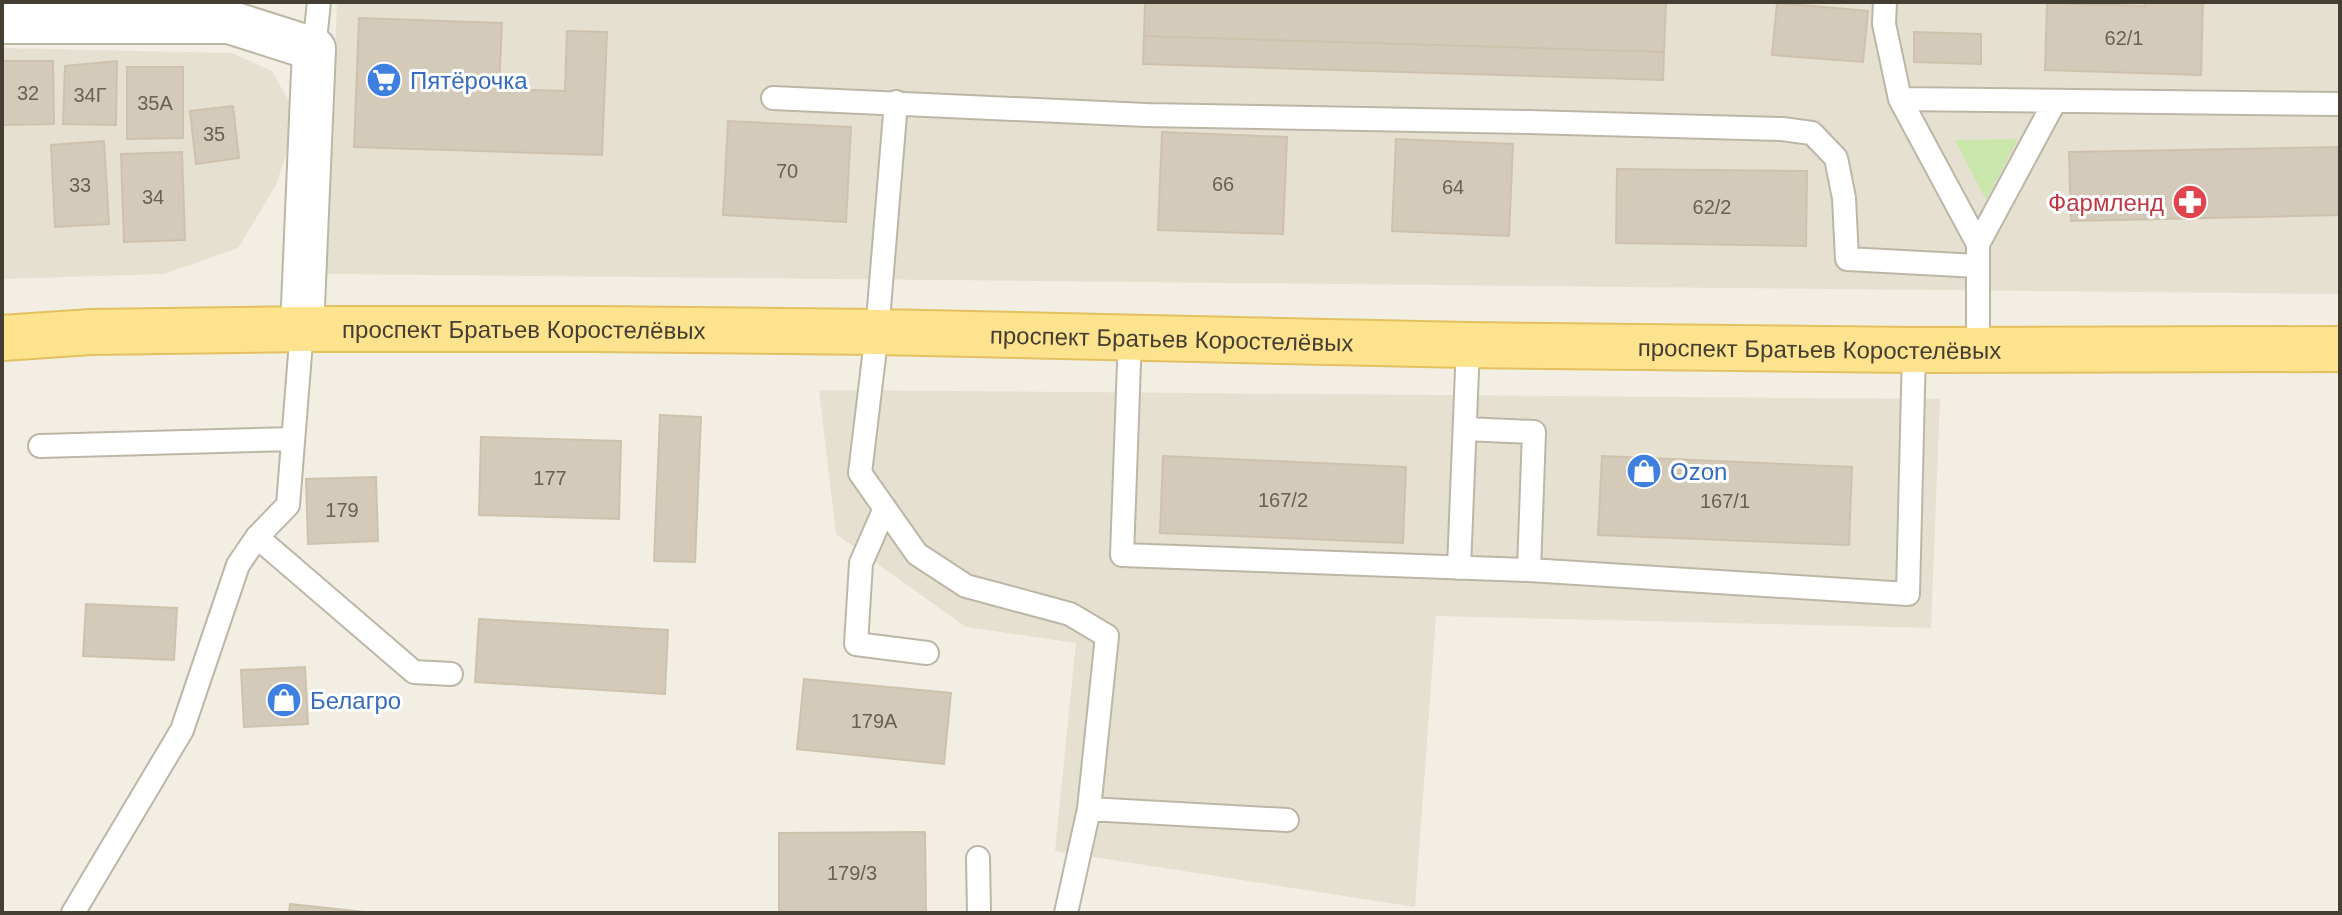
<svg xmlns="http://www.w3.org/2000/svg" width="2342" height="915" font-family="Arial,sans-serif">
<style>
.residential{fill:#e6e0d1}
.green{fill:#cae7ab}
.building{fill:#d3cab9;stroke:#cec2ac;stroke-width:2}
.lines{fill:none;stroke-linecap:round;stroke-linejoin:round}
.lane-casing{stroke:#bdb6a6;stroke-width:26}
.street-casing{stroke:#bdb6a6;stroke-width:46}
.primary-casing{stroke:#e3c15f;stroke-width:48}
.lane{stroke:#fff;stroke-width:22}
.street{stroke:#fff;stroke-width:42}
.primary{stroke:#fee38f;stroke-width:44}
.labels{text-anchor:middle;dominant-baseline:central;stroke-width:6;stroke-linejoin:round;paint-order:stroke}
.number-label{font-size:20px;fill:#686154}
.shop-label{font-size:24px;fill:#366cbe;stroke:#fff;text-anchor:start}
.health-label{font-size:24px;fill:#be3a42;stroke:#fff;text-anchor:end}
.street-label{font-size:24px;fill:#443e33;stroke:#fff}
</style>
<rect width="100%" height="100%" fill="#f2eee3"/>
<path class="residential" d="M337,2H2340V294L326,274Z
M2,48L232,53L272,71L298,118L276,185L238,248L164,274L2,279Z
M819,390L1940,399L1931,628L1436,616L1415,907L1055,851L1076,643L966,627L836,534Z"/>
<path class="green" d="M2018,139L1986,200L1955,140Z"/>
<path class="building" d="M1145,2H1666L1664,52L1144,36Z
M2145,2H2203L2201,75L2045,70L2047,3L2145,6Z
M1777,3L1868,11L1863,62L1772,55Z
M359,18L502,23L499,89L565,91L567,31L607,32L602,155L354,147Z
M1914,32L1981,34V64L1914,62Z
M1144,36L1664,52L1663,80L1143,64Z
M2,61H53L54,124L2,125Z
M117,61L116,125L63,124L65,66Z
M127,67H183V138L127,139Z
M233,106L239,158L196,164L190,111Z
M728,121L851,127L846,222L723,215Z
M1162,132L1287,137L1283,234L1158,230Z
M1396,139L1513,144L1509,236L1392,231Z
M104,141L109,224L55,227L51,145Z
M2340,147V215L2071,221L2069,152Z
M182,152L185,240L124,242L121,154Z
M1617,169L1807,171L1806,246L1616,243Z
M660,415L701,417L695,562L654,561Z
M481,437L621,441L619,519L479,515Z
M1163,456L1406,467L1403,543L1160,533Z
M1602,456L1852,467L1849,545L1598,535Z
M376,477L378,541L308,544L306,479Z
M86,604L177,608L174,660L83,656Z
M479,619L668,630L665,694L475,682Z
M305,667L308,724L244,727L241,670Z
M804,679L951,693L944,764L797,749Z
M925,832L926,913H779V833Z
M290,904L374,913H289Z"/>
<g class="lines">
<defs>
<path id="lane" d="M1885,2L1884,24L1900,99L1978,244V350
M314,49L319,2
M773,98L1146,115L1529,122L1782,129L1812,133L1836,158L1844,198L1847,259L1978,266
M1900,99L2340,104
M896,102L877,332L860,473L917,554L966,586L1070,614L1107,636L1089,809L1066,913
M1978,244L2055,101
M1130,336L1122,555L1529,570L1908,594L1914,350
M1465,429L1534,432L1529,570
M40,446L293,439
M885,508L861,563L856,644L927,653
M257,537L414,672L451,674
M1459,568L1468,345
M1089,809L1287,820
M978,858L979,913
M73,913L182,730L238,565L257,537L288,505L302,329"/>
<path id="street" d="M2,22H229L314,49L302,329"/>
<g id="primary">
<path id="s1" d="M2,338L91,332L302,329H595L877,332L1468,345L1914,350L2340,349"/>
</g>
</defs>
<use href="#lane" class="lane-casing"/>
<use href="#street" class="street-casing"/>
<use href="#primary" class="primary-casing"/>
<use href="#lane" class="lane"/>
<use href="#street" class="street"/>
<use href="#primary" class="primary"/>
</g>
<defs>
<symbol id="supermarket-disc" viewBox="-11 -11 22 22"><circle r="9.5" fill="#3f7fe0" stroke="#fff"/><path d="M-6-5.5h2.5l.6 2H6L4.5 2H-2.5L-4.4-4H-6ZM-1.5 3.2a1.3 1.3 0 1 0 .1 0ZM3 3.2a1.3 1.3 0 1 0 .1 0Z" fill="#fff"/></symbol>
<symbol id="pharmacy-disc" viewBox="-11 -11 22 22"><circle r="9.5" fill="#e0444e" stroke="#fff"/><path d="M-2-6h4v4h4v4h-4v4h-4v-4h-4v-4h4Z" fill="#fff"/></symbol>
<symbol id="shop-disc" viewBox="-11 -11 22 22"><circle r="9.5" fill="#3f7fe0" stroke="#fff"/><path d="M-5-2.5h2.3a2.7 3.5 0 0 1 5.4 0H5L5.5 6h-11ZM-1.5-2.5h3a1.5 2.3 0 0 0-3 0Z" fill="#fff"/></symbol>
</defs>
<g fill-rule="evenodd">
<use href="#supermarket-disc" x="364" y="60" width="40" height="40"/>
<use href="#pharmacy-disc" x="2170" y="182" width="40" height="40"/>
<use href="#shop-disc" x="1624" y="451" width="40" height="40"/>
<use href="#shop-disc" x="264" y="680" width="40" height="40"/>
</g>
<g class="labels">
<g class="number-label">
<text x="2124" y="38">62/1</text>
<text x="28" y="93">32</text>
<text x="90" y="95">34Г</text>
<text x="155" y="103">35А</text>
<text x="214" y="134">35</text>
<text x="787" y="171">70</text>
<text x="1223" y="184">66</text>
<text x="80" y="185">33</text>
<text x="1453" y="187">64</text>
<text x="153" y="197">34</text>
<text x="1712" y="207">62/2</text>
<text x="550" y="478">177</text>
<text x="1283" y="500">167/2</text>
<text x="1725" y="501">167/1</text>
<text x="342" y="510">179</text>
<text x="874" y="721">179А</text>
<text x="852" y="873">179/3</text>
</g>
<g class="shop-label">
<text x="410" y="80">Пятёрочка</text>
<text x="1670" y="471">Ozon</text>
<text x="310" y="700">Белагро</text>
</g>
<g class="health-label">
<text x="2164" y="202">Фармленд</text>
</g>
<g class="street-label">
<text stroke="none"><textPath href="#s1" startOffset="522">проспект Братьев Коростелёвых</textPath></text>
<text stroke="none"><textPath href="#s1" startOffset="1170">проспект Братьев Коростелёвых</textPath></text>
<text stroke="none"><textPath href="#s1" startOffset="1818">проспект Братьев Коростелёвых</textPath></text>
</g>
</g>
<rect width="2342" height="915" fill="none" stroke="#443e33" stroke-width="8"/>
</svg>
